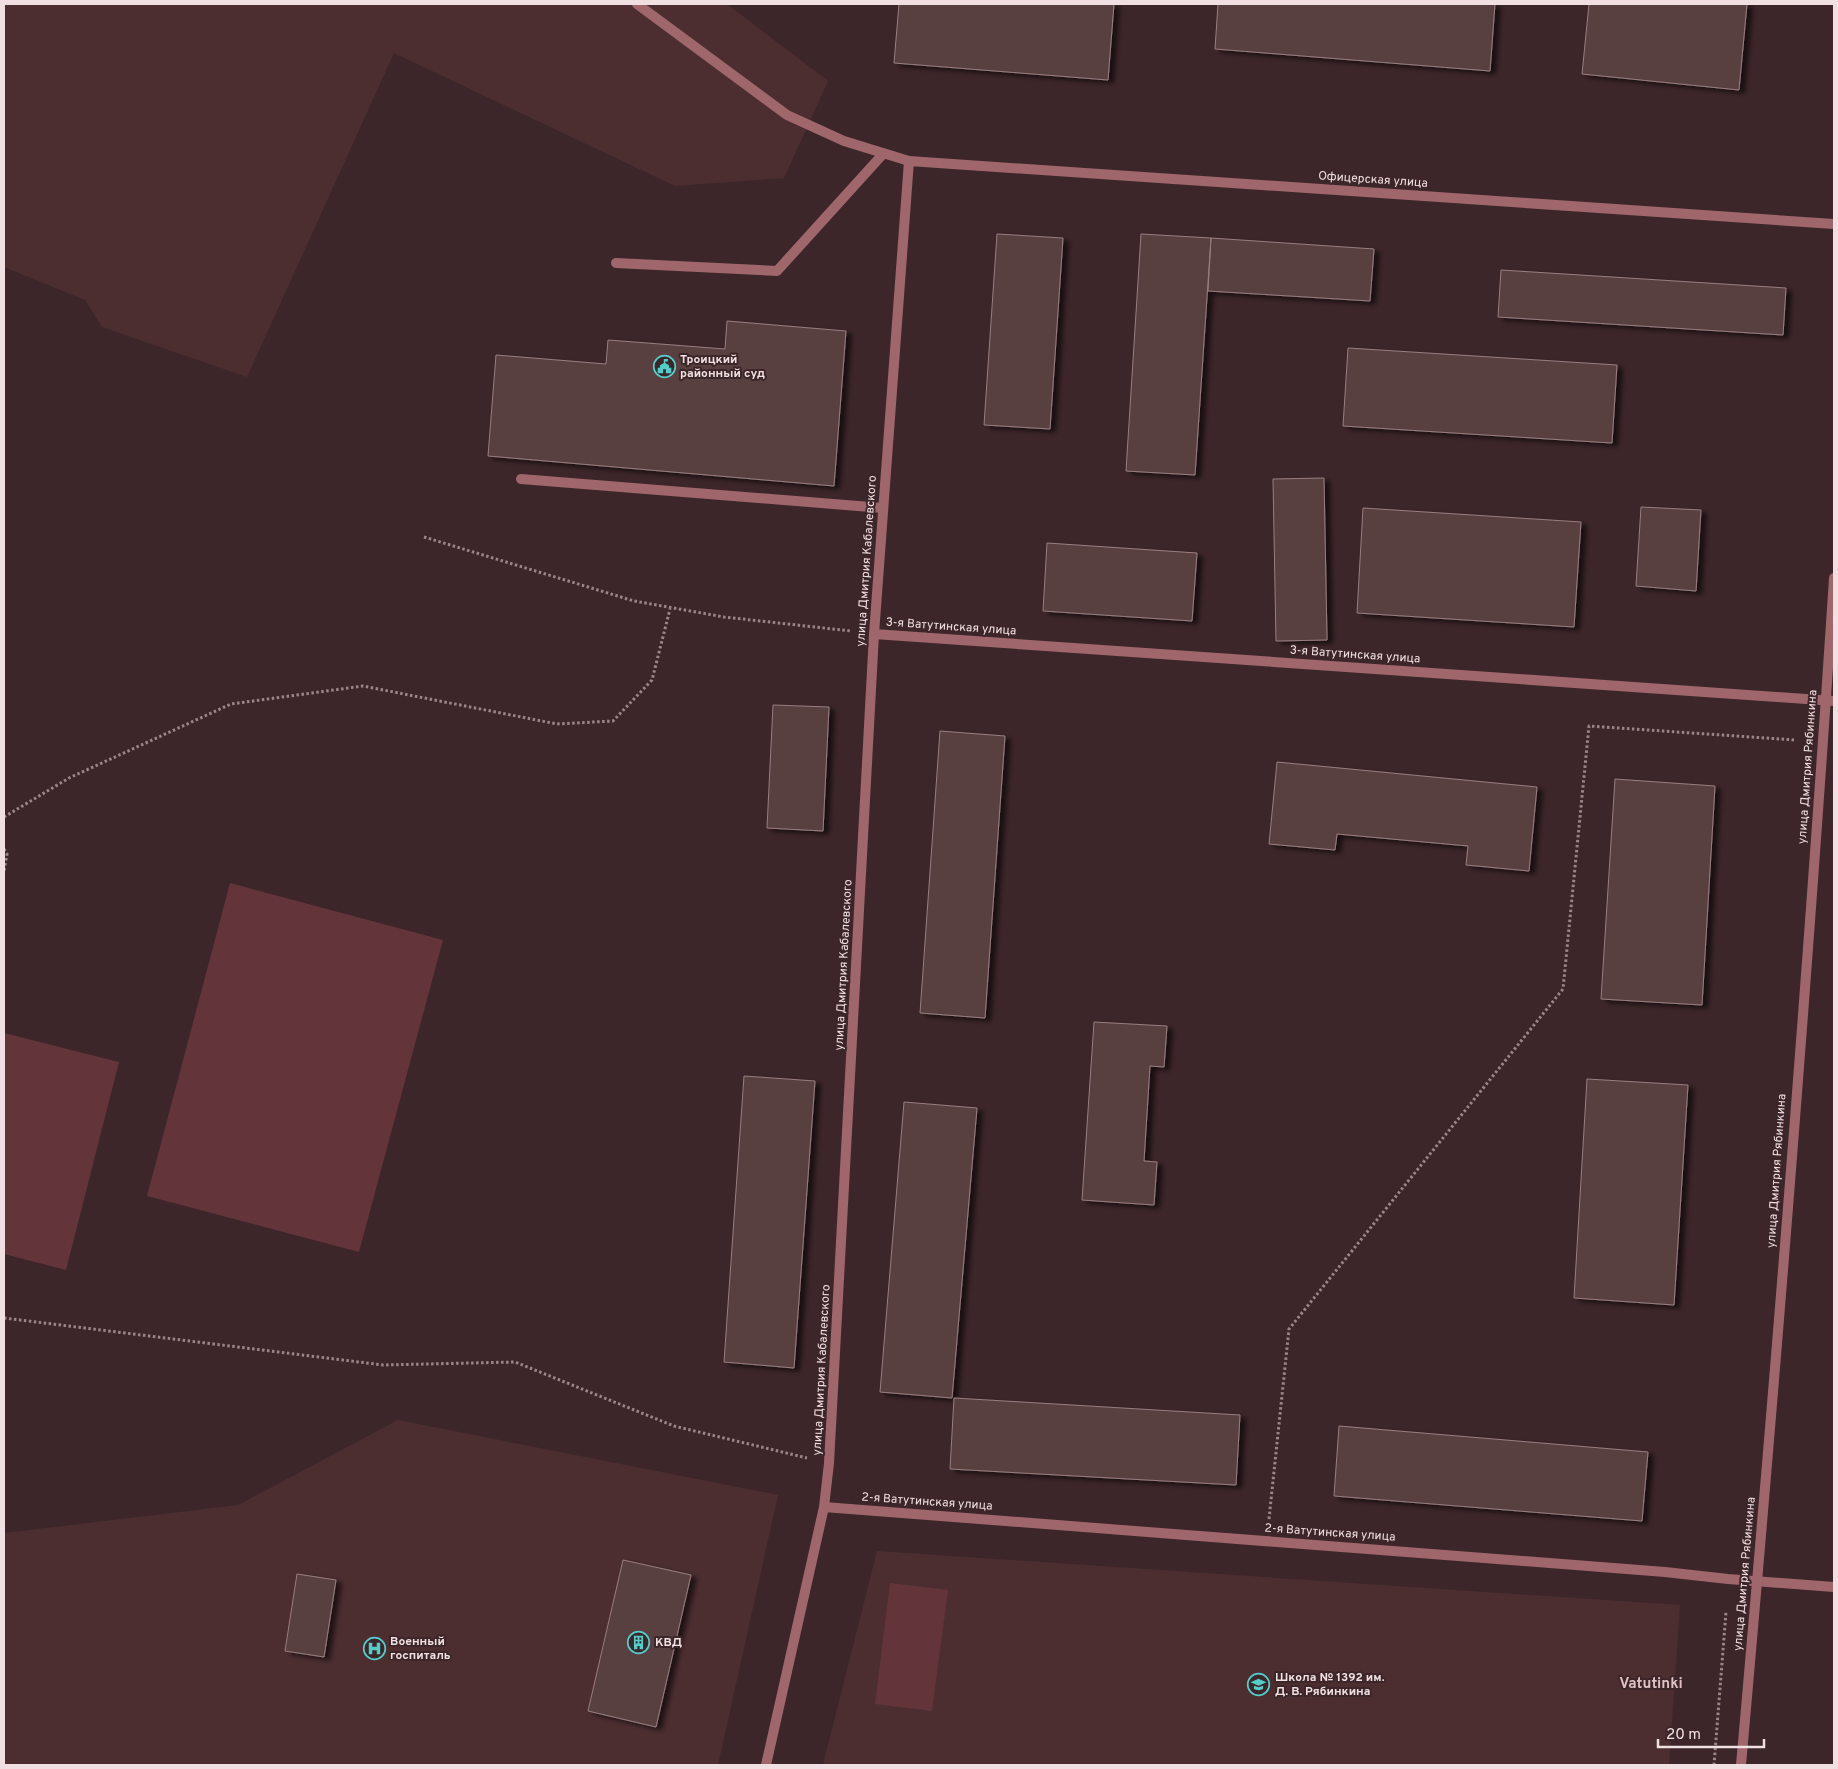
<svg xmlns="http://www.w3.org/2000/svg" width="1838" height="1769" font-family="Overpass,sans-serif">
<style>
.built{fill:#4c2e31}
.green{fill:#633439}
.building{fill:#583f41;stroke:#997e80;filter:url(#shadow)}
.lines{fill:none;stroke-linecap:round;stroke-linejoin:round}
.path{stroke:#9a8688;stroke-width:3;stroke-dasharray:2.5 2.5;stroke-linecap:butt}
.service{stroke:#9f666c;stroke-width:10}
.minor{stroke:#9f666c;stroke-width:10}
.tertiary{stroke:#9f666c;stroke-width:10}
.labels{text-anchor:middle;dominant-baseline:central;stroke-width:4;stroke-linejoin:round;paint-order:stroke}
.street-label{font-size:12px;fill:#f0e0e1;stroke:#3d2629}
.poi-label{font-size:12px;font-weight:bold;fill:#f0e0e1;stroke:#3d2629;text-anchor:start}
.quarter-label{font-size:15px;font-weight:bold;fill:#dec1c3;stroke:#3d2629}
</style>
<defs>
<filter id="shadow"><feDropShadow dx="5.5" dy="3" stdDeviation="2.5" flood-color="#0009"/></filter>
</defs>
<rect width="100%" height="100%" fill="#3d2629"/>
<path class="built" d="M4,4H727L828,81L784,178L675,186L394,53L247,377L102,327L85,300L4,267Z
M398,1420L778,1495L718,1765H4V1533L238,1505Z
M877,1551L1680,1605L1669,1765H823Z"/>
<path class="green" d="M230,883L443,940L359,1252L147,1196Z
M4,1033L119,1062L66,1270L4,1254Z
M890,1583L948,1590L932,1711L875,1704Z"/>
<path class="building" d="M899,4H1114L1108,80L894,63Z
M1218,4H1495L1490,71L1215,49Z
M1589,4H1747L1739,90L1582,74Z
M997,234L1063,238L1050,429L984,425Z
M1141,234L1211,238L1195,475L1126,471Z
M1211,238L1374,249L1370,301L1208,291Z
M1501,270L1786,288L1783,335L1498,317Z
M727,321L846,331L834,486L488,456L496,355L606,364L608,340L725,349Z
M1348,348L1617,365L1612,443L1343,426Z
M1324,478L1327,640L1276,641L1273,479Z
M1641,507L1701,510L1696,591L1636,586Z
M1363,508L1581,522L1574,627L1357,613Z
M1047,543L1197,553L1192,621L1043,611Z
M773,705L829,707L823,831L767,828Z
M940,731L1005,736L985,1018L920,1013Z
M1277,762L1537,787L1529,871L1466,865L1468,846L1337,834L1335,850L1269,844Z
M1615,779L1715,786L1702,1005L1601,999Z
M1094,1022L1167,1026L1164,1067L1150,1066L1144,1161L1157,1162L1154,1205L1082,1200Z
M744,1076L815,1081L794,1368L724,1362Z
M1587,1079L1688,1085L1674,1305L1574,1298Z
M904,1102L977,1108L952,1398L880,1392Z
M954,1398L1240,1415L1236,1485L950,1469Z
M1339,1426L1648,1452L1642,1521L1334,1496Z
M623,1560L691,1575L656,1727L588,1711Z
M297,1574L336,1580L324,1657L285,1651Z"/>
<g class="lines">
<path class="path" d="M424,537L634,601L724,617L851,631
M4,817L69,778L231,704L363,686L557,724L613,721L652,680L670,609
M4,849L7,854L4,871
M4,1318L383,1365L515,1362L674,1426L807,1458
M1269,1519L1289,1329L1563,989L1589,726L1795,740
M1714,1765L1726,1612"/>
<path class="service" d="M637,4L787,115L844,141L909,161
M616,263L777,271L883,154
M521,479L883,508"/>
<path class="minor" d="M874,634L1834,701
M824,1507L1665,1572L1728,1579L1834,1587
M766,1765L824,1507L829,1463L874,634L909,161L1834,224"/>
<path class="tertiary" d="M1741,1765C1776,1370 1808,974 1834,578"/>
</g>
<defs>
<symbol id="civic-ring" viewBox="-11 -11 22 22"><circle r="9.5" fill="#3d2629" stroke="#53cdca" stroke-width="1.5"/><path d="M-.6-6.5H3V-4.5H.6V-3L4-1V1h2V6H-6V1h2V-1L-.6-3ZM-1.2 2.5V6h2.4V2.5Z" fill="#53cdca"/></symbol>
<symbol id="building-ring" viewBox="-11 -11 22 22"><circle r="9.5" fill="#3d2629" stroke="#53cdca" stroke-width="1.5"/><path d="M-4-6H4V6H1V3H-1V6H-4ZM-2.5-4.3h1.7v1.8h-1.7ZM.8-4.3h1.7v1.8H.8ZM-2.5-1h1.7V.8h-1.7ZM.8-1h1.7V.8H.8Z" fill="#53cdca"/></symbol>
<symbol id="hospital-ring" viewBox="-11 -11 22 22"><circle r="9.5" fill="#3d2629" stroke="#53cdca" stroke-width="1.5"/><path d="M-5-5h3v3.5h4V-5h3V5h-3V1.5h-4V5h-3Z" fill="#53cdca"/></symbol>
<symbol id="school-ring" viewBox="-11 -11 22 22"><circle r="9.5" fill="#3d2629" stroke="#53cdca" stroke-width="1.5"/><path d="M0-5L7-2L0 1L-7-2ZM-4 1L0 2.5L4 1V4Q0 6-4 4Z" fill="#53cdca"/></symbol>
</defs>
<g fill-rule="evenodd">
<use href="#civic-ring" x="652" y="354" width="25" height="25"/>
<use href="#building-ring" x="626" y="1630" width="25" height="25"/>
<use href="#hospital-ring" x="362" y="1636" width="25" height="25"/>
<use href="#school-ring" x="1246" y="1672" width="25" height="25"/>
</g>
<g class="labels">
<g class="street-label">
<text transform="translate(1373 180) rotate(4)">Офицерская улица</text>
<text transform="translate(867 561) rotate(-86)">улица Дмитрия Кабалевского</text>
<text transform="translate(951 627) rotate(4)">3-я Ватутинская улица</text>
<text transform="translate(1355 655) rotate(4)">3-я Ватутинская улица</text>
<text transform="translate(1808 767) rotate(-86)">улица Дмитрия Рябинкина</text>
<text transform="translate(844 965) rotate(-87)">улица Дмитрия Кабалевского</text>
<text transform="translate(1777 1171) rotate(-86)">улица Дмитрия Рябинкина</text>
<text transform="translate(822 1370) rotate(-87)">улица Дмитрия Кабалевского</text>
<text transform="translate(927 1502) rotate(4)">2-я Ватутинская улица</text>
<text transform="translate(1330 1533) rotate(4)">2-я Ватутинская улица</text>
<text transform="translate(1745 1574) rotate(-85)">улица Дмитрия Рябинкина</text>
</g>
<g class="poi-label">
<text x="680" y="360">Троицкий<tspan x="680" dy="14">районный суд</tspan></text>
<text x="390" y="1642">Военный<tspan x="390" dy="14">госпиталь</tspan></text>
<text x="655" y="1643">КВД</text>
<text x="1275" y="1678">Школа № 1392 им.<tspan x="1275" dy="14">Д. В. Рябинкина</tspan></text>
</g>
<g class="quarter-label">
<text x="1651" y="1684">Vatutinki</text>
</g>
</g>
<rect width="1838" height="1769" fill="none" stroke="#f0e0e1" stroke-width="10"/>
<path d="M1658 1739v8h106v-8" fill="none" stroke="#f0e0e1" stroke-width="2.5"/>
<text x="1666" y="1739" font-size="15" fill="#f0e0e1" stroke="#3d2629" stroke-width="4" paint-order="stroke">20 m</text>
</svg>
